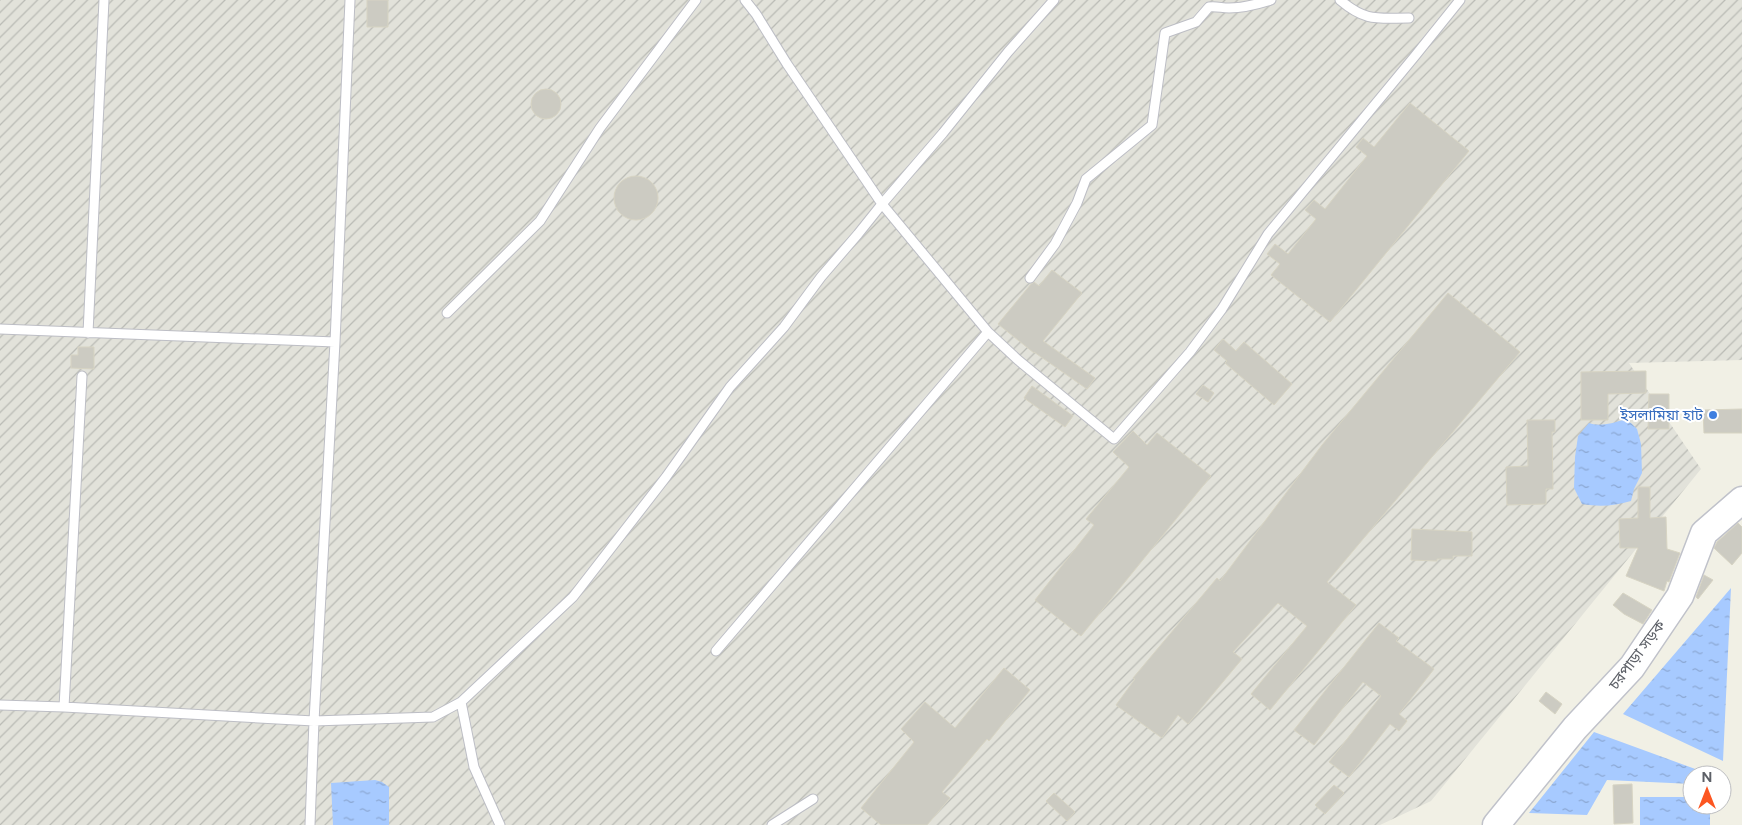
<svg xmlns="http://www.w3.org/2000/svg" width="1742" height="825" font-family="Figtree,'Noto Sans Bengali',sans-serif">
<style>
.industrial{fill:url(#industrial-furrows)}
.water{fill:url(#water-ripples)}
.building{fill:#cccbc2;stroke:#d7d4c3}
.lines{fill:none;stroke-linecap:round;stroke-linejoin:round}
.lane-casing{stroke:#bdbec5;stroke-width:11}
.secondary-casing{stroke:#c0c2ca;stroke-width:29}
.lane{stroke:#fff;stroke-width:9}
.secondary{stroke:#fff;stroke-width:26}
.shop-dot{fill:#3f7fe0;stroke:#fff;stroke-width:2}
.labels{text-anchor:middle;dominant-baseline:central;stroke-width:4;stroke-linejoin:round;paint-order:stroke}
.shop-label{font-size:15px;fill:#366cbe;stroke:#fff;text-anchor:end}
.street-label{font-size:15px;fill:#5d6067;stroke:#fff}
</style>
<defs>
<pattern id="industrial-furrows" width="10" height="10" patternUnits="userSpaceOnUse" patternTransform="scale(1.25)"><rect width="10" height="10" fill="#e2e2da"/><path d="M-1 1l2-2M0 10L10 0M9 11l2-2" fill="none" stroke="#babbb5"/></pattern>
<pattern id="water-ripples" width="26" height="14" patternUnits="userSpaceOnUse" patternTransform="scale(1.25)"><rect width="26" height="14" fill="#a7caff"/><path d="M2 4q2-2 4 0t4 0M15 11q2-2 4 0t4 0" fill="none" stroke="#8ba7d2"/></pattern>
</defs>
<rect width="100%" height="100%" fill="#f1f0e5"/>
<path class="industrial" d="M0,0H1742V360L1629,363L1701,469L1431,801L1380,825H0Z"/>
<path class="water" d="M1623,420L1631,423L1637,429L1641,444L1642,473L1634,489L1631,501C1614,506 1600,507 1582,504L1574,488L1575,457L1578,436L1589,423C1599,427 1613,423 1623,420Z
M1731,588L1723,761L1623,714Z
M1594,732L1709,774L1692,775V784L1607,780L1587,815L1529,813Z
M375,780L382,782L389,787V825H333L331,783Z
M1640,797H1692V805H1710V825H1640Z"/>
<path class="building" d="M367,0H388V27H367Z
M531 104a15 15 0 1 1 30 0a15 15 0 1 1-30 0Z
M1410,103L1469,151L1330,322L1271,275L1280,264L1267,254L1275,244L1288,254L1316,219L1305,210L1314,200L1325,209L1367,156L1356,147L1363,138L1374,147Z
M614 198a22 22 0 1 1 44 0a22 22 0 1 1-44 0Z
M1052,270L1082,293L1043,341L1095,378L1087,389L1034,352V353L998,324L1031,284L1034,282L1039,286Z
M1448,293L1520,352L1327,582L1356,605L1270,710L1251,694L1307,626L1278,603L1233,652L1242,659L1188,724L1178,715L1162,738L1116,705L1135,679L1133,678L1217,578L1220,581L1322,445Z
M1223,339L1236,351L1244,342L1292,384L1274,405L1225,363L1227,361L1214,350Z
M78,347H94V369L71,368V355H78Z
M1646,371V393L1608,394V420H1581V372Z
M1203,385L1214,393L1208,402L1196,394Z
M1032,386L1073,416L1065,427L1024,398Z
M1649,394H1669V429H1648Z
M1742,409V433H1704L1703,410Z
M1527,420H1555V432H1552L1553,489H1546V504L1507,505L1506,467L1528,466Z
M1133,431L1147,445L1157,433L1211,476L1081,636L1035,600L1094,525L1086,519L1129,467L1113,452Z
M1638,487H1650V518L1666,517L1667,549L1680,553L1669,582L1667,581L1664,591L1626,576L1638,548H1620L1619,519L1638,518Z
M1738,523L1742,527V553L1732,565L1714,548L1717,542Z
M1412,529L1472,532V556H1453V559H1437V561L1411,560Z
M1704,575L1713,580L1698,599L1696,597Z
M1623,593L1652,610L1643,624L1624,614L1613,605Z
M1379,623L1399,638L1396,641L1434,669L1399,714L1407,721L1399,731L1390,724L1349,777L1329,762L1381,696L1363,682L1314,745L1294,730Z
M1004,668L1030,690L989,741L987,739L942,792L950,798L927,825H881L861,808L914,742L901,729L925,702L955,728Z
M1546,692L1562,704L1555,714L1539,701Z
M1632,784L1633,823L1614,824L1613,785Z
M1334,785L1344,793L1325,814L1315,805Z
M1054,793L1075,812L1067,821L1046,801Z"/>
<g class="lines">
<defs>
<path id="lane" d="M745,0L756,14L787,64L882,204L988,332L1018,360L1114,439L1190,352L1222,309L1268,234L1415,56L1460,0
M1340,0C1366,22 1377,18 1409,18
M1030,278L1055,244L1077,203L1086,179L1152,125L1165,33L1196,22L1209,7C1216,6 1222,8 1229,8C1243,8 1258,4 1271,0
M447,313L540,221L600,128L696,0
M0,329L335,342
M88,333L104,0
M716,651L988,332
M0,705L64,707L314,721L433,717L461,702
M64,707L82,376
M310,825L314,721L335,342L350,0
M500,825L474,767L461,702L573,597L666,477L730,387L784,327L821,277L858,234L882,204L943,133L1008,52L1054,0
M772,825L813,799"/>
<path id="secondary" d="M1496,825L1575,728L1632,667L1680,596L1704,533L1742,500"/>
</defs>
<use href="#lane" class="lane-casing"/>
<use href="#secondary" class="secondary-casing"/>
<use href="#lane" class="lane"/>
<use href="#secondary" class="secondary"/>
</g>
<circle class="shop-dot" cx="1713" cy="415" r="5"/>
<g class="labels">
<g class="shop-label">
<text x="1703" y="415">ইসলামিয়া হাট</text>
</g>
<g class="street-label">
<text transform="translate(1637 655) rotate(-53)">চরপাড়া সড়ক</text>
</g>
</g>
<g transform="translate(1707 790)"><circle r="24" fill="#ffffff" stroke="#bebfc2"/>
<path d="M0-4L9 19L0 12L-9 19Z" fill="#fc5621"/>
<text y="-8" font-size="14" font-weight="bold" text-anchor="middle" fill="#5d6067">N</text>
</g>
</svg>
